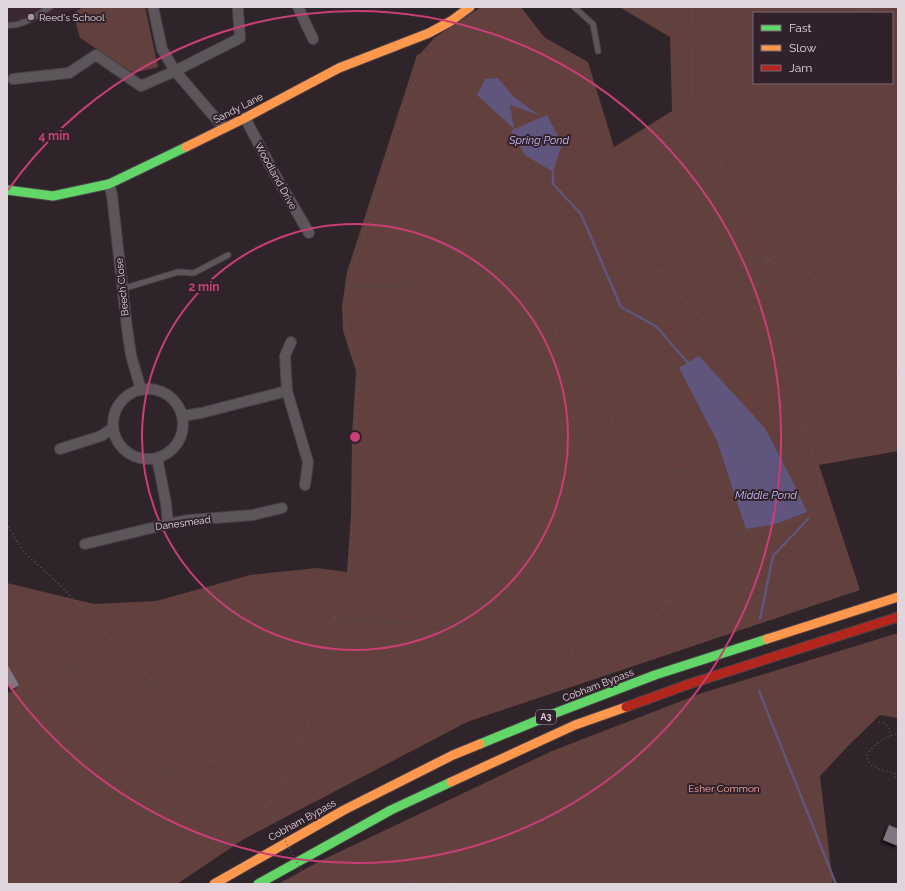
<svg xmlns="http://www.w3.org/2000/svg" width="905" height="891" font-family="Raleway,sans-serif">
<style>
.built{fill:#3b2734}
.green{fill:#62403e;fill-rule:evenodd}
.water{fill:#5f557d}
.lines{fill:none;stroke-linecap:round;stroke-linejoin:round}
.stream{stroke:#5f557d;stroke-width:2.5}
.building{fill:#807580;filter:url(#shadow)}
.lane-casing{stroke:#494247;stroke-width:7}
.street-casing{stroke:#494247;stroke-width:12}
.fast-casing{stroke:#494247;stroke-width:11}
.slow-casing{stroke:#494247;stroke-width:11}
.jam-casing{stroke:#494247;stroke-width:11}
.path{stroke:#5b5559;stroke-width:1.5;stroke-dasharray:1 3;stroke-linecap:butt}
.lane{stroke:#5c555a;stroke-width:5}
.street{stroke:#5c555a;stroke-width:10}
.fast{stroke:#63d668;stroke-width:9}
.slow{stroke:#ff974d;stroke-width:9}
.jam{stroke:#b3261e;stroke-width:9}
.path-bridge{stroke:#5b5559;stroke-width:1.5;stroke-dasharray:1 3;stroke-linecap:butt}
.ring{fill:none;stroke:#c83e75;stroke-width:2}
.poi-dot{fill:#a2979e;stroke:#31212b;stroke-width:1.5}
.labels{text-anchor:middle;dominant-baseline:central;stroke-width:4;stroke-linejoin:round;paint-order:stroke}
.shield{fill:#31212b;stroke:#ac9fa7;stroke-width:1}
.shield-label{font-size:9px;font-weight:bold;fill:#e0d5dc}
.poi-label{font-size:10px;fill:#e0d5dc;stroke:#31212b;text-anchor:start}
.street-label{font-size:10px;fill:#e0d5dc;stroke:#31212b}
.park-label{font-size:10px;fill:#fca9a2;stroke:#31212b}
.water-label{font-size:11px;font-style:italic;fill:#cabdf6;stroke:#31212b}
.centre{fill:#c83e75;stroke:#31212b;stroke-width:2}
.ring-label{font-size:12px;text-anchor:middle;font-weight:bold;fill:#c83e75;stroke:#31212b;stroke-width:4;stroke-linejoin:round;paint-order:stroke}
</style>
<defs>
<filter id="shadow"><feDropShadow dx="-2.5" dy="2.5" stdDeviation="1" flood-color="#0009"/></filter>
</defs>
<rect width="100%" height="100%" fill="#2e242a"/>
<path class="built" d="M7,7H80L39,22L7,29Z"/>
<path class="green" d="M83,7H145L158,67L133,73L80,38L73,13Z
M481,7H521L544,37L588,62L614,147L672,111L670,37L619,7H898V451L819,465L860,590L467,722L244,839L177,884H7V583L94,604L156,601L250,575L317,568L347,572L351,515L352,435L356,371L343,331L342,306L347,272L417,55L420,54L434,38ZM754,13H892V83H754Z
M898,633V718L880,715L849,745L820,776L833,884H278L318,862L552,751L702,693Z"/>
<path class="water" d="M498,78L514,97L539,115L510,105L514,129L547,115L562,144L553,172L525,155L511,131L514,129L477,95L485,79Z
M699,356L765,428L792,480L807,512L776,524L746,529L717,441L679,368Z"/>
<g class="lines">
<path class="stream" d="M553,172V184L581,214L621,307L657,327L688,363
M760,619L773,556L808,519
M759,691L836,884"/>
</g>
<path class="building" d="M7,664L19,685L11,690L7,684Z
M889,825L898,829V846L883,840Z"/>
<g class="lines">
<defs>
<path id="lane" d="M574,7L593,24L598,51
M7,25C22,27 37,15 50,7
M122,289L178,272L194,273L228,255"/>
<path id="street" d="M153,7L162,49L175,71L240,38L238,11V7
M298,7L313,39
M13,79L69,73L96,55L141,86L175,71L224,128
M245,118L274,173L309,233
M109,184L112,195L127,328L131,355L141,390
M291,342L285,356L287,391L308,462L305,485
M113 424a35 35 0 1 1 70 0a35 35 0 1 1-70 0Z
M182,416L201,413L287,391
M60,449L101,436L113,428
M157,458L166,503L168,524
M85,544L168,524L189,520L253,515L282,508"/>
<path id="fast" d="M7,190L53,196L109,184L186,147
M480,744L558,712L655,675L767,639
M258,884L391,810L451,782"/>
<path id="slow" d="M186,147L245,118L339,68L429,33L451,21L470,7
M767,639L898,597
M451,782L575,725L626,707
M214,884L344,810L453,755L480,744"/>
<path id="jam" d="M626,707L689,684L898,617"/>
</defs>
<use href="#lane" class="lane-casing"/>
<use href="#street" class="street-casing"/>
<use href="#fast" class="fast-casing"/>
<use href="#slow" class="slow-casing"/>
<use href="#jam" class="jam-casing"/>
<path class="path" d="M632,7L693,37
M692,7L693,37L691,110L721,165L769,262L809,272L855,328L898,375
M743,7L754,24
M847,13C861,7 868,8 882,13
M892,16L898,19
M799,83L830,124L898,190
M721,165L771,83
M661,271L689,307L727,339
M348,286L391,287L422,283L479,286L502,278L523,283L539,295L563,301
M612,416L639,428L665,472L684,471L700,481L712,513L706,528L685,551L661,572
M805,429L727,339L769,262L783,230L803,183L816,141L825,133L830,124
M602,498L635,535L661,572L670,601
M7,523L11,532L24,552L60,585L160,689L210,762L245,778L262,798L266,806L278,792L302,741L319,686L333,618L349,572L353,499L354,441L359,380L358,368L345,326L344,310L346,294L398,127L413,85L439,41
M350,562L366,555L431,523L450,499L574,514L602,498L611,475L609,448L612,416L591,404L575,384L557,344L556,329L564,301L605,280L617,276L661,271L743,266L769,262
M333,618L397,585L435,578L477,562L545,556L595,572L607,591L637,605L687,599L698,587L700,570L718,543L743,532L776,527L812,513L817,502L820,479L805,429L828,407L898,371
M334,618L462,627L517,637L571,639L633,634L650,624L670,601
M7,651L26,660L160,689L222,661L261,653L289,649L323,664
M879,722L884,723L890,729V736
M898,771L895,773L894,776L898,780
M895,773C888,772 872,768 869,762C868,762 867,756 867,755C875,744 884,736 898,734
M282,783L326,766L385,741L427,721L468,706L504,686L535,677L564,666L572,656L571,639
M7,818L98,786L210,762L255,754L302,741
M396,884L425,878L483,884"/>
<use href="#lane" class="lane"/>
<use href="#street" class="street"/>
<use href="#fast" class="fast"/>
<use href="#slow" class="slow"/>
<use href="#jam" class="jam"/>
<path class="path-bridge" d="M266,806L309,884"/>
</g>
<g class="ring">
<circle cx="355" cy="437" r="213"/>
<path d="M8 190A426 426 0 1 1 8 684"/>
</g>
<circle class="poi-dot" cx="31" cy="17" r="4"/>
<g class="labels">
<rect class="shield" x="536" y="710" width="20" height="14" rx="3"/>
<g class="shield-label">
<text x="546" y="717">A3</text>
</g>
<g class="poi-label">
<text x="39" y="17">Reed's School</text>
</g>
<g class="street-label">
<text transform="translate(238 108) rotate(-27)">Sandy Lane</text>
<text transform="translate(276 176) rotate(61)">Woodland Drive</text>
<text transform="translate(122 287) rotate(-96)">Beech Close</text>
<text transform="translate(183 523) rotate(-8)">Danesmead</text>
<text transform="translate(598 685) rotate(-21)">Cobham Bypass</text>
<text transform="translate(302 820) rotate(-29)">Cobham Bypass</text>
</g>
<g class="park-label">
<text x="724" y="788">Esher Common</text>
</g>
<g class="water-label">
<text x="539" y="140">Spring Pond</text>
<text x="766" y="495">Middle Pond</text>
</g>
</g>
<circle cx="355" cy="437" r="6" class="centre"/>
<g class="ring-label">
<text x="54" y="140">4 min</text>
<text x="204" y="291">2 min</text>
</g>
<rect width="905" height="891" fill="none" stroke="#e0d5dc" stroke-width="16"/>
<rect x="753" y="12" width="140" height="72" fill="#31212b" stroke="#776972"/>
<rect x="761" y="25" width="20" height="6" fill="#63d668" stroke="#776972"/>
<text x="789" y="32" font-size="12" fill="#e0d5dc">Fast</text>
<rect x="761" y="45" width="20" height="6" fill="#ff974d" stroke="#776972"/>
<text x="789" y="52" font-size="12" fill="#e0d5dc">Slow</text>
<rect x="761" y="65" width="20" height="6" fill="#b3261e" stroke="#776972"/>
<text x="789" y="72" font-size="12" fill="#e0d5dc">Jam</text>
</svg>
